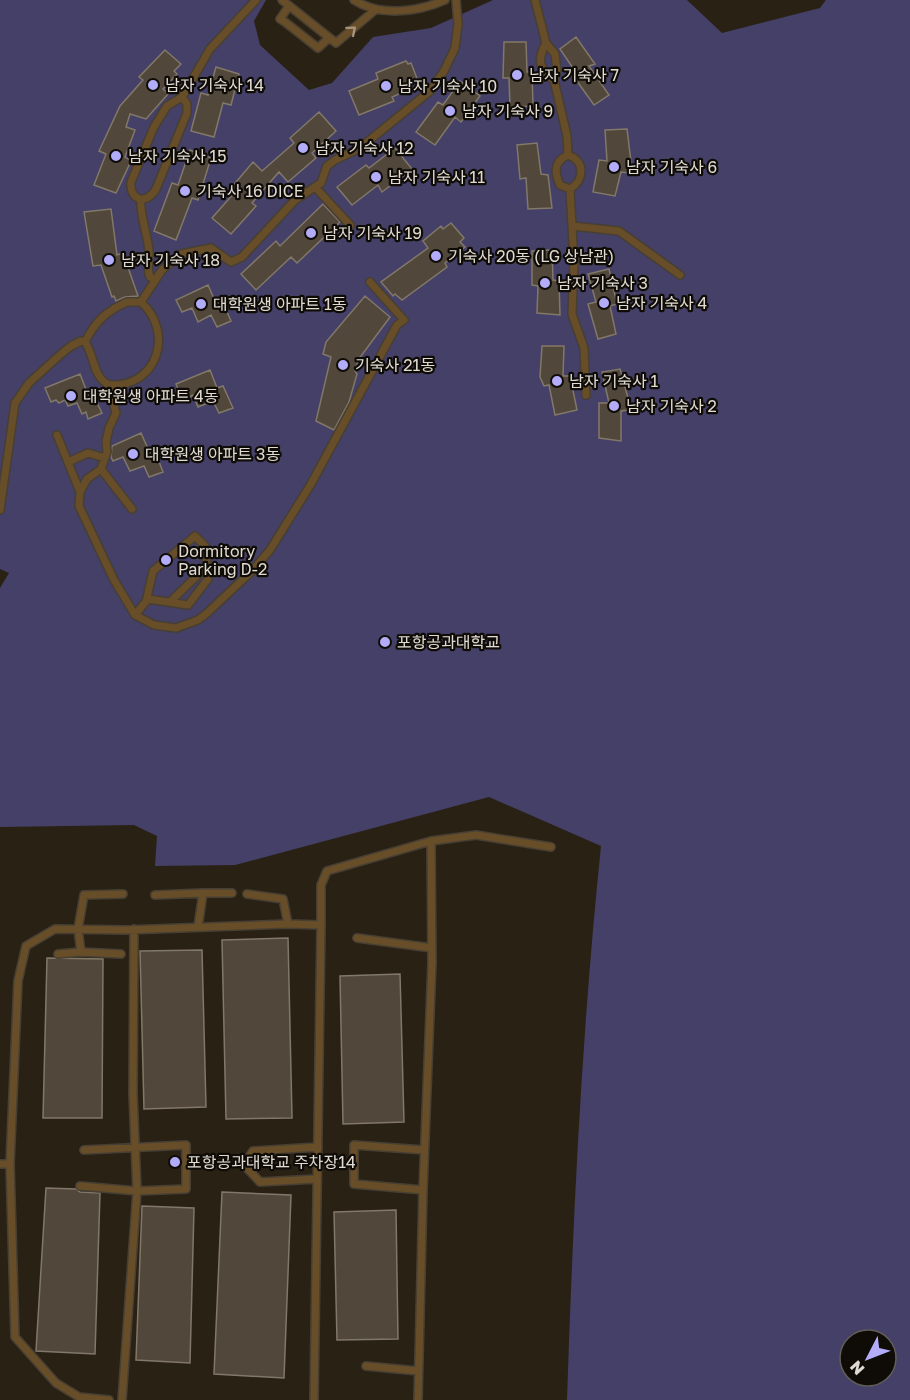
<svg xmlns="http://www.w3.org/2000/svg" width="910" height="1400" font-family="'Golos Text','Noto Sans KR',sans-serif">
<style>
.green{fill:#444067;fill-rule:evenodd}
.building{fill:#51473a;stroke:#827869;stroke-width:1.5}
.lines{fill:none;stroke-linecap:round;stroke-linejoin:round}
.lane-casing{stroke:#473f33;stroke-width:10}
.lane{stroke:#674e28;stroke-width:7}
.oneway{stroke:#a4947d}
.poi-dot{fill:#b3adf9;stroke:#0f0c07;stroke-width:2}
.labels{text-anchor:middle;dominant-baseline:central;stroke-width:4.5;stroke-linejoin:round;paint-order:stroke}
.poi-label{font-size:16px;fill:#e0dad2;stroke:#0f0c07;text-anchor:start}
</style>
<rect width="100%" height="100%" fill="#2a2115"/>
<path class="green" d="M0,0H266L254,21L260,45L309,90L332,83L373,37L431,28L493,0H687L722,33L820,8L826,0H910V1400H567C573,1215 582,1030 601,846L489,797L235,865L155,866L157,836L134,825L0,827V588L9,573L0,569ZM850,1340H886V1376H850Z"/>
<path class="building" d="M576,37L595,64L589,66L609,95L594,105L574,77L577,74L560,49Z
M504,42H526L527,72H532L533,106L510,107L509,78H503Z
M165,50L181,64L174,71L177,74L163,89L168,94L146,119L130,114L126,127L135,130L125,157L131,161L116,193L94,185L106,154L99,151L120,106L143,80L139,77Z
M406,61L408,64L411,63L418,81L410,84L412,88L392,97L394,101L359,115L349,91L378,79L376,73Z
M216,67L239,74L231,105L223,103L214,137L191,131L201,93L208,95Z
M460,81L480,96L461,122L455,117L435,145L416,132L438,102L443,105Z
M319,112L336,131L312,153L316,158L288,182L279,172L252,203L256,206L231,234L212,218L235,192L231,188L253,162L262,171L294,143L290,138Z
M627,129L631,162L629,173L621,172L615,196L593,192L599,160L607,161L605,130Z
M537,143L541,174L548,175L552,208L528,209L526,178L520,179L517,145Z
M395,148L412,169L382,192L378,185L352,205L337,187L366,165L369,168Z
M190,150L211,158L198,200L192,198L176,240L154,231L172,183L178,185Z
M323,204L340,222L297,263L291,257L256,290L241,274L276,241L280,246Z
M111,209L117,255L123,253L138,296L125,297L116,301L114,296L112,297L101,265L93,266L84,212Z
M451,223L464,238L460,242L465,247L445,263L447,267L402,300L395,294L393,296L381,282L428,248L423,241L441,226L443,229Z
M552,250L553,280L559,281L560,315L537,313L538,286L532,285V251Z
M609,269L617,304L610,306L616,334L598,339L588,304L596,302L588,274Z
M208,285L215,301L221,298L231,321L217,327L211,315L198,322L192,308L182,312L176,300Z
M365,296L390,317L358,360L355,371L357,374L349,402L334,430L316,421L331,357L323,354L326,342Z
M542,346H564L563,376H570L577,410L555,415L549,385L544,386L540,377Z
M620,369L628,398L629,410L621,411V441L599,438V403H609L602,372Z
M210,370L217,388L223,386L233,408L219,413L213,401L198,407L193,395L183,400L176,384Z
M80,374L87,392L91,390L102,413L88,419L86,412L82,414L77,403L68,406L65,400L59,403L56,400L51,402L45,388Z
M141,433L149,451L154,449L163,472L149,477L144,466L130,471L123,457L113,461L111,457L112,446Z
M288,938L292,1118L226,1119L222,940Z
M202,950L206,1107L144,1109L140,951Z
M47,958L103,959L102,1118H43Z
M400,974L404,1122L343,1124L340,976Z
M46,1188L76,1189L80,1192L100,1193L95,1354L36,1351Z
M222,1192L291,1195L284,1378L214,1374Z
M142,1206L194,1208L190,1363L136,1360Z
M396,1210L398,1339L337,1340L334,1212Z"/>
<g class="lines">
<defs>
<path id="lane" d="M282,0L336,43L375,10
M354,0C380,17 418,12 445,0
M535,0L546,43L555,54L557,70L554,80L567,136L568,155
M289,6L280,19L285,22L318,48L329,38
M546,43C537,59 539,71 554,80
M182,97L187,104V113L156,189C147,205 129,201 131,182L154,127L167,106L182,97L210,49L256,0
M568,155C554,161 554,172 560,185L570,189
M568,155C586,161 584,181 570,189
M315,187L350,225
M570,189L574,262L572,314L584,348L586,395
M141,200C139,214 149,238 149,253C150,262 146,268 150,277L155,279
M572,226L619,231L680,275
M127,302H141C175,333 157,388 109,385C92,376 95,356 85,342C95,322 106,311 127,302Z
M141,302L162,270L181,254L211,248L231,262L242,257L295,200L321,183L327,166L335,160L360,148L430,91L444,71L455,48L458,24L456,0
M109,385L116,413L109,428L106,442L107,452L101,469L87,479L80,492L79,506L114,580L135,615L154,625L176,628L198,620L206,614L252,571L270,550L311,484L397,325L404,320L370,282
M57,435L80,492
M68,462L88,453L105,458
M101,469L132,509
M0,510L15,403L29,383L61,354L71,346L81,341L85,342
M170,602L207,566
M135,615L148,599L188,605L208,579L205,546L195,536L153,571L146,602
M203,893H232
M247,894L283,899L288,924
M155,895L203,893L198,927
M321,925V885L327,871L431,841L476,835L551,847
M357,938L432,948
M58,954L81,952
M121,954L81,952L78,929L84,895L123,894
M0,1164H10L15,1337L56,1383L79,1397L109,1400
M10,1164L18,981L26,946L55,929L126,930L288,924L321,925L314,1400
M317,1179L260,1182L244,1165L253,1151L318,1147
M80,1186L137,1191L186,1189V1145L84,1150
M423,1190L354,1184V1145L424,1150
M366,1366L418,1371
M122,1400L137,1191L133,1094L134,929
M418,1400L423,1190L432,963L431,841"/>
</defs>
<use href="#lane" class="lane-casing"/>
<use href="#lane" class="lane"/>
</g>
<defs><path id="oneway-chevron" d="M-2-3.5L2.5 0L-2 3.5" fill="none" stroke-width="1.6" stroke-linecap="round" stroke-linejoin="round" transform="scale(1.5)"/></defs>
<use class="oneway" href="#oneway-chevron" transform="translate(352 30) rotate(-40)"/>
<g class="poi-dot">
<circle cx="517" cy="75" r="6"/>
<circle cx="153" cy="85" r="6"/>
<circle cx="386" cy="86" r="6"/>
<circle cx="450" cy="111" r="6"/>
<circle cx="303" cy="148" r="6"/>
<circle cx="116" cy="156" r="6"/>
<circle cx="614" cy="167" r="6"/>
<circle cx="376" cy="177" r="6"/>
<circle cx="185" cy="191" r="6"/>
<circle cx="311" cy="233" r="6"/>
<circle cx="436" cy="256" r="6"/>
<circle cx="109" cy="260" r="6"/>
<circle cx="545" cy="283" r="6"/>
<circle cx="604" cy="303" r="6"/>
<circle cx="201" cy="304" r="6"/>
<circle cx="343" cy="365" r="6"/>
<circle cx="557" cy="381" r="6"/>
<circle cx="71" cy="396" r="6"/>
<circle cx="614" cy="406" r="6"/>
<circle cx="133" cy="454" r="6"/>
<circle cx="166" cy="560" r="6"/>
<circle cx="385" cy="642" r="6"/>
<circle cx="175" cy="1162" r="6"/>
</g>
<g class="labels">
<g class="poi-label">
<text x="529" y="75">남자 기숙사 7</text>
<text x="165" y="85">남자 기숙사 14</text>
<text x="398" y="86">남자 기숙사 10</text>
<text x="462" y="111">남자 기숙사 9</text>
<text x="315" y="148">남자 기숙사 12</text>
<text x="128" y="156">남자 기숙사 15</text>
<text x="626" y="167">남자 기숙사 6</text>
<text x="388" y="177">남자 기숙사 11</text>
<text x="197" y="191">기숙사 16 DICE</text>
<text x="323" y="233">남자 기숙사 19</text>
<text x="448" y="256">기숙사 20동 (LG 상남관)</text>
<text x="121" y="260">남자 기숙사 18</text>
<text x="557" y="283">남자 기숙사 3</text>
<text x="616" y="303">남자 기숙사 4</text>
<text x="213" y="304">대학원생 아파트 1동</text>
<text x="355" y="365">기숙사 21동</text>
<text x="569" y="381">남자 기숙사 1</text>
<text x="83" y="396">대학원생 아파트 4동</text>
<text x="626" y="406">남자 기숙사 2</text>
<text x="145" y="454">대학원생 아파트 3동</text>
<text x="178" y="551">Dormitory<tspan x="178" dy="18">Parking D-2</tspan></text>
<text x="397" y="642">포항공과대학교</text>
<text x="187" y="1162">포항공과대학교 주차장14</text>
</g>
</g>
<g transform="translate(868 1358) rotate(228)"><circle r="28" fill="#0f0c07" stroke="#635e58" stroke-width="1.5"/>
<path d="M0-4.5L10 22L0 15L-10 22Z" fill="#b3adf9"/>
<text y="-9" font-size="16" font-weight="bold" text-anchor="middle" fill="#e0dad2">N</text>
</g>
</svg>
